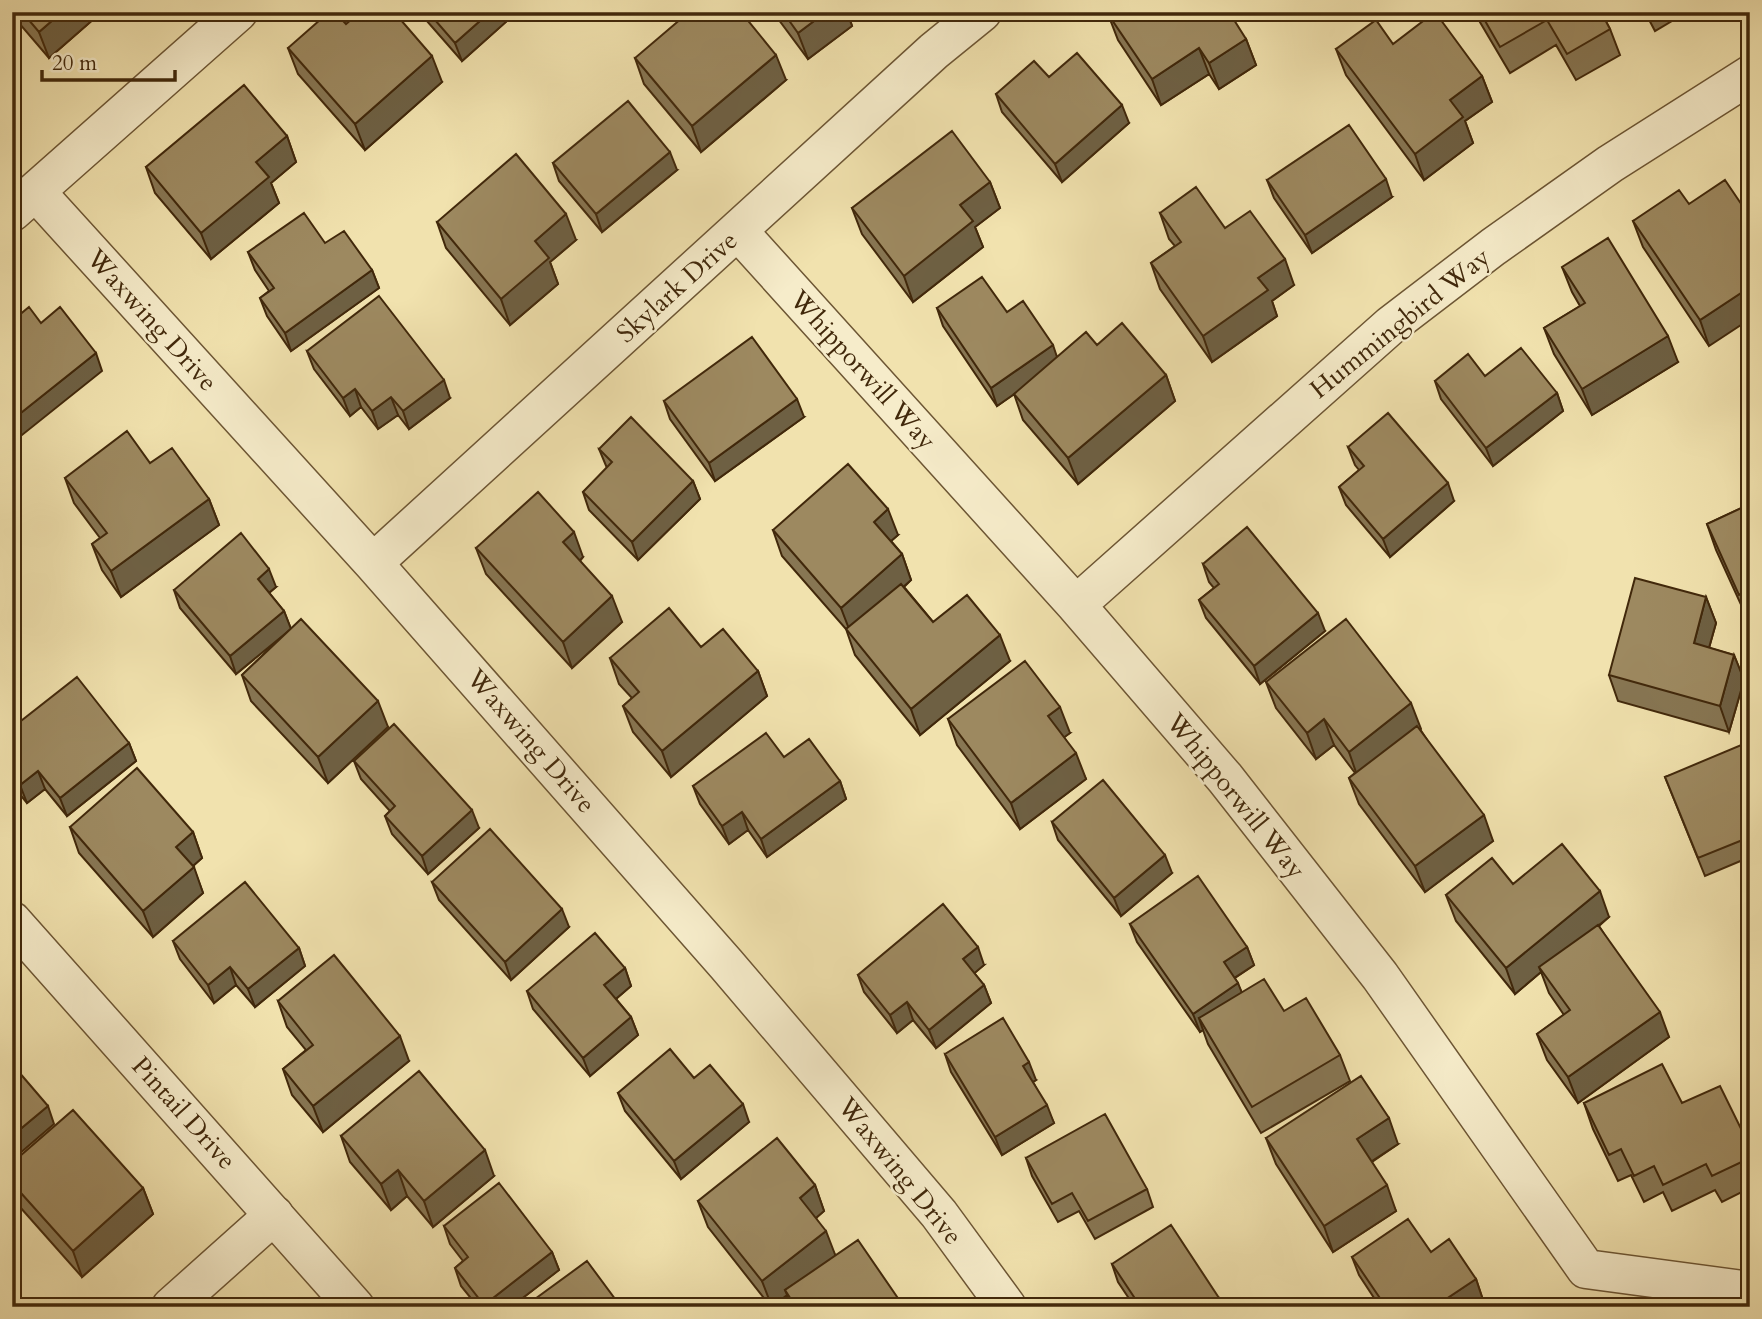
<svg xmlns="http://www.w3.org/2000/svg" width="1762" height="1319" font-family="Cardo,serif">
<style>
.lines{fill:none;stroke-linecap:round;stroke-linejoin:round}
.minor-casing{stroke:#6d5634;stroke-width:41}
.tertiary-casing{stroke:#6d5634;stroke-width:41}
.minor{stroke:#f6ecca;stroke-width:38}
.tertiary{stroke:#f6ecca;stroke-width:38}
.wall{fill:#877653;stroke:#41280b;stroke-width:2}
.shaded-wall{fill:#6e6043;stroke:#41280b;stroke-width:2}
.building{fill:#9d8960;stroke:#41280b;stroke-width:2}
.labels{text-anchor:middle;dominant-baseline:central;stroke-width:5;stroke-linejoin:round;paint-order:stroke}
.street-label{font-size:26px;fill:#41280b;stroke:#f6ecca}
</style>
<rect width="100%" height="100%" fill="#f1e2ae"/>
<filter id="stains"><feTurbulence type="fractalNoise" baseFrequency=".00286" numOctaves="4"/><feColorMatrix values="0 0 0 0 .2 0 0 0 0 .09 0 0 0 0 .02 0 0 0 .5 -.17"/></filter>
<radialGradient id="worn" r=".72"><stop offset=".6" stop-color="#630" stop-opacity="0"/><stop offset="1" stop-color="#630" stop-opacity=".3"/></radialGradient>
<g class="lines">
<defs>
<path id="minor" d="M36,192L373,563L726,964L939,1214L1007,1307
M12,212L238,12
M738,231L1076,605L1225,778L1380,976L1586,1269L1750,1291
M373,563L934,51L982,12
M1076,605L1391,325L1493,247L1610,164L1750,75
M171,1307L274,1215"/>
<path id="tertiary" d="M12,921L355,1307"/>
</defs>
<use href="#minor" class="minor-casing"/>
<use href="#tertiary" class="tertiary-casing"/>
<use href="#minor" class="minor"/>
<use href="#tertiary" class="tertiary"/>
</g>
<path class="wall" d="M12,12H94L96,17L49,58L12,15Z
M419,12H517L462,61Z
M773,12H847L852,26L808,59Z
M1474,12H1601L1610,29L1620,55L1576,80L1556,45L1510,73Z
M1645,12H1687L1655,31Z
M1108,14L1246,39L1256,65L1219,89L1209,74L1161,105L1118,40Z
M346,24L442,82L365,150L298,74L288,48Z
M1393,44L1482,76L1492,102L1465,121L1473,143L1424,180L1346,75L1336,49Z
M635,58L786,80L701,152L644,84Z
M1049,77L1129,123L1062,182L1002,112L996,94Z
M287,136L296,162L271,183L279,203L211,259L155,193L146,167Z
M553,163L677,170L602,232L559,181Z
M1267,180L1392,197L1312,253L1274,198Z
M990,182L1000,208L975,227L983,247L913,302L862,234L852,208Z
M1689,204L1709,346L1643,247L1633,221Z
M1160,213L1225,228L1294,285L1272,301L1277,316L1212,362L1160,289L1151,263L1175,246L1169,239Z
M437,222L576,240L550,262L558,284L510,325L446,248Z
M325,243L372,270L379,288L291,351L267,316L260,298L269,291L255,270L248,252Z
M1562,267L1678,362L1592,415L1554,354L1544,328L1580,306L1572,292Z
M937,308L1007,312L1057,357L1097,345L1166,375L1175,401L1078,484L1023,420L1014,394L997,406L943,326Z
M307,351L450,398L409,429L398,415L378,429L361,407L350,416L314,369Z
M1485,376L1557,393L1563,411L1493,466L1441,399L1435,381Z
M664,401L804,417L715,481L670,419Z
M1348,447L1454,501L1390,557L1346,505L1339,487L1359,470L1355,465Z
M599,449L693,481L700,499L638,560L589,510L583,492L607,468Z
M150,463L209,499L219,525L121,597L102,570L92,544L100,538L74,503L65,478Z
M1750,504V620H1748L1716,550L1707,524Z
M773,530L898,535L891,541L902,554L911,580L904,587L933,622L1010,661L920,735L855,655L846,629L782,556Z
M476,548L583,557L580,561L622,622L572,668L486,574Z
M1203,564L1325,631L1260,684L1206,618L1199,600L1214,588L1209,582Z
M276,587L269,593L284,611L291,629L388,727L328,783L251,701L242,675L290,629L236,674L180,608L174,590Z
M1706,597L1716,623L1709,648L1734,655L1744,680L1729,732L1618,701L1609,675Z
M701,647L758,671L767,696L671,777L633,732L623,706L632,698L619,684L610,658Z
M1266,682L1421,729H1420L1493,841L1425,892L1359,804L1349,778L1355,773L1334,745L1316,759L1276,708Z
M948,719L1070,733L1064,737L1086,779L1020,829L957,745Z
M12,728L129,743L136,761L67,816L45,789L27,803L12,785Z
M1750,751V857L1705,876L1665,777Z
M784,757L840,781L846,799L767,857L748,830L729,844L700,804L693,786Z
M354,761L479,828L428,874L392,834L385,816L390,811L361,779Z
M1052,822L1172,873L1121,916L1058,840Z
M70,827L193,832L202,858L193,866L203,893L153,937L79,853Z
M432,882L569,927L511,980L439,900Z
M1513,884L1609,917L1599,926L1669,1037L1578,1103L1547,1060L1537,1034L1564,1015L1549,993L1541,972L1515,994L1456,921L1446,895Z
M1130,924L1247,947L1254,965L1235,978L1242,993L1284,1011L1340,1055L1350,1081L1261,1133L1208,1044L1203,1030L1200,1032L1137,942Z
M1750,931V967L1743,948Z
M173,941L299,948L305,966L255,1007L236,985L214,1003L180,959Z
M984,965L974,973L984,985L991,1003L936,1048L913,1020L897,1033L864,992L858,975Z
M625,968L631,986L616,999L631,1017L638,1035L590,1076L533,1009L527,991Z
M278,1001L409,1061L323,1132L292,1095L283,1069L306,1050L287,1027Z
M945,1054L1036,1080L1033,1082L1054,1123L1002,1155L951,1072Z
M694,1078L749,1122L681,1179L625,1111L618,1093Z
M1584,1103H1682L1750,1147V1188L1722,1202L1715,1190L1672,1211L1663,1192L1644,1202L1631,1175L1618,1181L1593,1129Z
M341,1136L494,1176L433,1227L407,1196L391,1210L350,1162Z
M1266,1138L1398,1144L1372,1162L1396,1211L1333,1252L1276,1164Z
M1026,1158L1147,1189L1153,1207L1095,1239L1079,1211L1058,1222L1032,1176Z
M12,1163L143,1188L153,1214L82,1277L12,1198Z
M815,1185L824,1211L816,1218L835,1255L904,1307H791L787,1295L771,1307L708,1227L698,1201Z
M444,1226L552,1252L559,1270L511,1307H478L461,1286L455,1268L463,1261L450,1244Z
M1431,1252L1476,1279L1482,1297L1467,1307H1380L1359,1275L1352,1257Z
M1112,1264L1219,1298L1223,1307H1126L1132,1303L1118,1282Z"/>
<path class="shaded-wall" d="M62,12H94L96,17L49,58L39,32Z
M490,12H517L462,61L455,43Z
M826,12H847L852,26L808,59L798,33Z
M1246,39L1256,65L1219,89L1209,63Z
M1199,48L1209,74L1161,105L1152,79Z
M776,55L786,80L701,152L692,126Z
M432,56L442,82L365,150L355,124Z
M1482,76L1492,102L1465,121L1473,143L1424,180L1415,154L1450,100Z
M1122,105L1129,123L1062,182L1055,164Z
M287,136L296,162L271,183L279,203L211,259L201,233L256,162Z
M670,152L677,170L602,232L596,214Z
M1386,179L1392,197L1312,253L1305,235Z
M990,182L1000,208L975,227L983,247L913,302L904,276L960,205Z
M566,214L576,240L550,262L558,284L510,325L501,299L535,241Z
M1285,259L1294,285L1272,301L1277,316L1212,362L1203,336L1258,278Z
M372,270L379,288L291,351L285,333Z
M1750,287V319L1709,346L1700,320Z
M1668,336L1678,362L1592,415L1582,389Z
M1053,345L1059,363L997,406L991,388Z
M96,353L102,371L17,439L12,427V420Z
M1166,375L1175,401L1078,484L1068,458Z
M444,380L450,398L409,429L403,411Z
M355,389L361,407L350,416L343,398Z
M1557,393L1563,411L1493,466L1486,448Z
M391,397L398,415L378,429L372,411Z
M797,399L804,417L715,481L709,463Z
M693,481L700,499L638,560L632,542Z
M1448,483L1454,501L1390,557L1383,539Z
M209,499L219,525L121,597L111,571Z
M888,509L898,535L883,548L874,522Z
M574,532L583,557L573,568L563,542Z
M902,554L911,580L851,634L841,608Z
M269,569L276,587L264,597L258,579Z
M612,596L622,622L572,668L563,642Z
M1706,597L1716,623L1703,669L1694,643Z
M284,611L291,629L236,674L230,656Z
M1318,613L1325,631L1260,684L1254,666Z
M1000,635L1010,661L920,735L911,709Z
M1734,655L1744,680L1729,732L1720,706Z
M758,671L767,696L671,777L662,751Z
M12,677L18,692L12,697Z
M378,701L388,727L328,783L318,757Z
M1411,703L1421,729L1358,778L1349,752Z
M1060,707L1070,733L1058,742L1048,716Z
M1324,719L1334,745L1316,759L1307,733Z
M129,743L136,761L67,816L60,798Z
M1076,753L1086,779L1020,829L1011,803Z
M38,771L45,789L27,803L20,785Z
M840,781L846,799L767,857L761,839Z
M472,810L479,828L428,874L422,856Z
M742,812L748,830L729,844L722,826Z
M1484,815L1493,841L1425,892L1415,866Z
M193,832L202,858L185,873L176,847Z
M1165,855L1172,873L1121,916L1114,898Z
M194,867L203,893L153,937L143,911Z
M1600,891L1609,917L1542,971L1539,967L1541,972L1515,994L1506,968Z
M562,909L569,927L511,980L505,962Z
M978,947L984,965L970,977L963,959Z
M1247,947L1254,965L1231,980L1224,962Z
M299,948L305,966L255,1007L248,989Z
M230,967L236,985L214,1003L208,985Z
M625,968L631,986L611,1003L604,985Z
M1238,983L1245,1001L1199,1018L1203,1030L1200,1032L1193,1014Z
M984,985L991,1003L936,1048L929,1030Z
M907,1002L913,1020L897,1033L890,1015Z
M1660,1012L1669,1037L1578,1103L1568,1077Z
M631,1017L638,1035L590,1076L583,1058Z
M400,1036L409,1061L323,1132L313,1106Z
M1029,1062L1036,1080L1029,1084L1023,1066Z
M743,1104L749,1122L681,1179L674,1161Z
M1047,1105L1054,1123L1002,1155L995,1137Z
M48,1106L54,1124L12,1160V1136Z
M1389,1118L1398,1144L1366,1165L1357,1139Z
M485,1150L494,1176L433,1227L424,1201Z
M398,1170L407,1196L391,1210L381,1184Z
M815,1185L824,1211L809,1224L800,1198Z
M1387,1185L1396,1211L1333,1252L1324,1226Z
M143,1188L153,1214L82,1277L73,1251Z
M826,1231L836,1257L785,1290L787,1295L772,1307L762,1281Z
M552,1252L559,1270L511,1307H485L484,1305Z
M1476,1279L1482,1297L1467,1307H1434Z
M1219,1298L1223,1307H1206Z"/>
<path class="building" d="M22,12H62L39,32Z
M329,12H335L346,24L360,12H394L432,56L355,124L288,48Z
M428,12H490L455,43Z
M689,12H741L776,55L692,126L635,58Z
M783,12H826L798,33Z
M1110,12H1229L1246,39L1209,63L1199,48L1152,79L1108,14Z
M1435,12L1482,76L1450,100L1463,117L1415,154L1336,49L1376,20L1393,44Z
M1480,12H1601L1610,29L1567,54L1547,20L1500,47Z
M1077,53L1122,105L1055,164L996,94L1034,61L1049,77Z
M244,85L287,136L256,162L269,177L201,233L146,167Z
M628,101L670,152L596,214L553,163Z
M1349,125L1386,179L1305,235L1267,180Z
M952,131L990,182L960,205L973,221L904,276L852,208Z
M516,154L566,214L535,241L549,258L501,299L437,222Z
M1725,180L1750,217V287L1700,320L1633,221L1679,190L1689,204Z
M1196,187L1225,228L1250,211L1285,259L1258,278L1268,290L1203,336L1151,263L1181,242L1160,213Z
M304,213L325,243L344,231L372,270L285,333L260,298L274,288L248,252Z
M1608,238L1668,336L1582,389L1544,328L1585,303L1562,267Z
M982,277L1007,312L1023,301L1053,345L991,388L937,308Z
M379,296L444,380L403,411L391,397L372,411L355,389L343,398L307,351Z
M29,307L41,323L60,307L96,353L12,420V321Z
M1122,323L1166,375L1068,458L1014,394L1086,332L1097,345Z
M752,337L797,399L709,463L664,401Z
M1521,348L1557,393L1486,448L1435,381L1468,354L1485,376Z
M1388,413L1448,483L1383,539L1339,487L1364,466L1348,447Z
M631,417L693,481L632,542L583,492L612,462L599,449Z
M127,431L150,463L172,448L209,499L111,571L92,544L107,533L65,478Z
M848,464L888,509L874,522L902,554L841,608L773,530Z
M538,492L574,532L563,542L612,596L563,642L476,548Z
M1750,504V590L1739,595L1707,524Z
M1247,527L1318,613L1254,666L1199,600L1219,584L1203,564Z
M241,533L269,569L258,579L284,611L230,656L174,590Z
M1635,578L1706,597L1694,643L1734,655L1720,706L1609,675Z
M901,584L933,622L967,595L1000,635L911,709L846,629Z
M669,608L701,647L723,629L758,671L662,751L623,706L639,692L610,658Z
M301,619L378,701L318,757L242,675Z
M1346,619L1411,703L1349,752L1324,719L1307,733L1266,682Z
M1025,661L1060,707L1048,716L1076,753L1011,803L948,719Z
M77,677L129,743L60,798L38,771L20,785L12,775V728Z
M394,724L472,810L422,856L385,816L395,806L354,761Z
M1417,726L1484,815L1415,866L1349,778Z
M766,733L784,757L809,739L840,781L761,839L742,812L722,826L693,786Z
M1746,743L1750,751V796H1748L1750,800V837L1698,858L1665,777Z
M137,768L193,832L176,847L194,867L143,911L70,827Z
M1103,780L1165,855L1114,898L1052,822Z
M490,829L562,909L505,962L432,882Z
M1562,844L1600,891L1506,968L1446,895L1492,858L1513,884Z
M1198,876L1247,947L1224,962L1238,983L1193,1014L1130,924Z
M245,882L299,948L248,989L230,967L208,985L173,941Z
M943,904L978,947L963,959L984,985L929,1030L907,1002L890,1015L858,975Z
M1598,925L1660,1012L1568,1077L1537,1034L1570,1010L1539,967Z
M1750,931V951L1743,948Z
M595,933L625,968L604,985L631,1017L583,1058L527,991Z
M334,955L400,1036L313,1106L283,1069L313,1045L278,1001Z
M1264,979L1284,1011L1306,998L1340,1055L1252,1107L1199,1018Z
M1003,1018L1029,1062L1023,1066L1047,1105L995,1137L945,1054Z
M670,1049L694,1078L710,1065L743,1104L674,1161L618,1093Z
M12,1064L48,1106L12,1136Z
M1662,1064L1682,1103L1720,1086L1750,1147V1158L1712,1176L1706,1164L1663,1185L1654,1166L1634,1176L1621,1149L1609,1155L1584,1103Z
M419,1071L485,1150L424,1201L398,1170L381,1184L341,1136Z
M1361,1076L1389,1118L1357,1139L1387,1185L1324,1226L1266,1138Z
M73,1110L143,1188L73,1251L12,1183V1163Z
M1105,1114L1147,1189L1088,1221L1072,1193L1052,1204L1026,1158Z
M777,1138L815,1185L800,1198L826,1231L762,1281L698,1201Z
M499,1183L552,1252L484,1305L455,1268L468,1257L444,1226Z
M1408,1219L1431,1252L1449,1239L1476,1279L1434,1307H1386L1352,1257Z
M1171,1225L1219,1298L1206,1307H1126L1136,1300L1112,1264Z
M858,1240L904,1307H796L785,1290Z
M587,1261L621,1307H524Z"/>
<g class="labels">
<g class="street-label">
<text transform="translate(677 287) rotate(-42)">Skylark Drive</text>
<text transform="translate(152 320) rotate(48)">Waxwing Drive</text>
<text transform="translate(1400 323) rotate(-39)">Hummingbird Way</text>
<text transform="translate(863 370) rotate(48)">Whipporwill Way</text>
<text transform="translate(531 741) rotate(49)">Waxwing Drive</text>
<text transform="translate(1236 796) rotate(51)">Whipporwill Way</text>
<text transform="translate(184 1113) rotate(48)">Pintail Drive</text>
<text transform="translate(900 1171) rotate(51)">Waxwing Drive</text>
</g>
</g>
<rect width="1762" height="1319" fill="none" stroke="#f1e2ae" stroke-width="42"/>
<rect x="14" y="14" width="1734" height="1291" fill="none" stroke="#41280b" stroke-width="3.5"/>
<rect x="21" y="21" width="1720" height="1277" fill="none" stroke="#41280b" stroke-width="2"/>
<path d="M42 70v10h133v-10" fill="none" stroke="#41280b" stroke-width="3.5"/>
<text x="52" y="70" font-size="21" fill="#41280b" stroke="#f6ecca" stroke-width="5" paint-order="stroke">20 m</text>
<rect width="100%" height="100%" filter="url(#stains)"/>
<rect width="100%" height="100%" fill="url(#worn)"/>
</svg>
